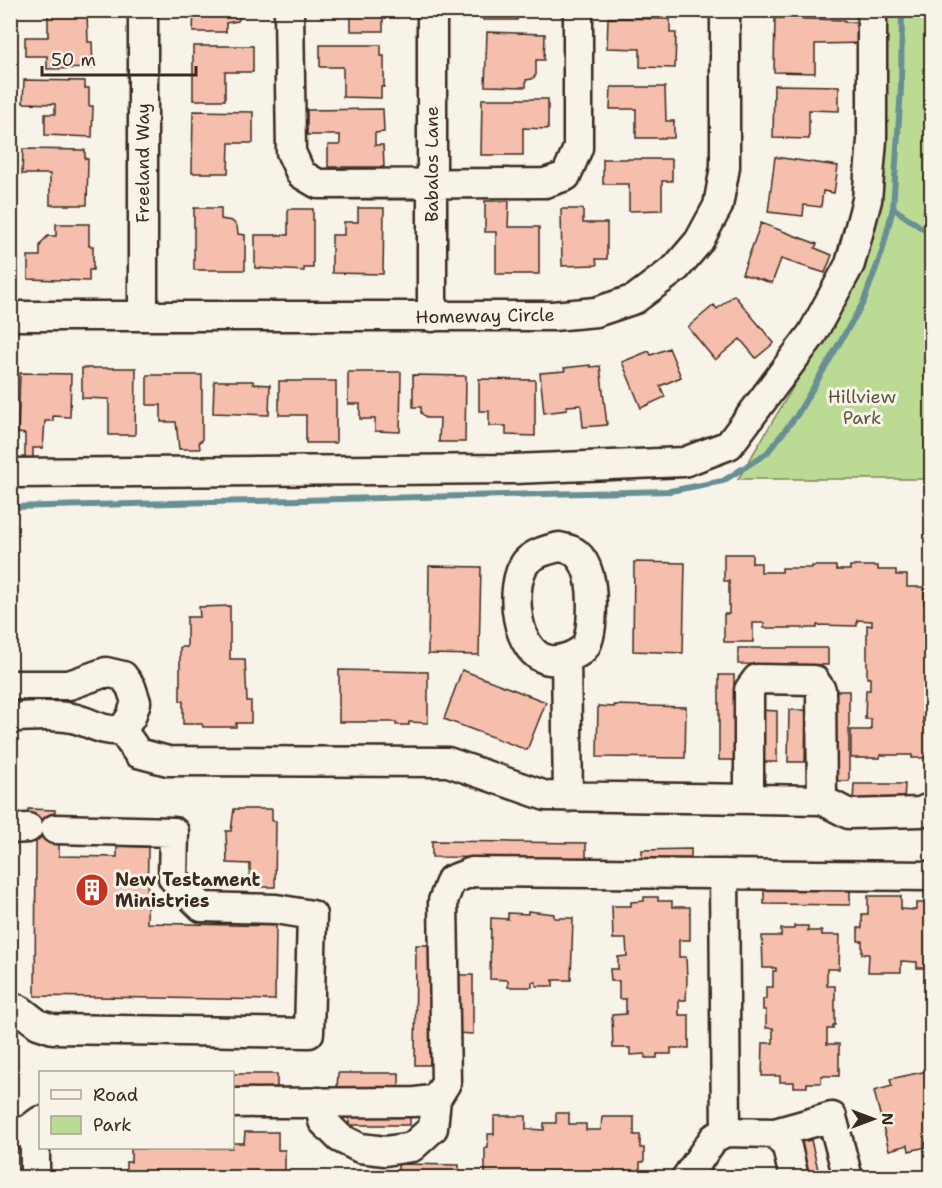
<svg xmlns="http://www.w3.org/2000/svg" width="942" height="1188" font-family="'Shantell Sans',sans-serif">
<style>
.green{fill:#bbdb94;stroke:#7b8259;stroke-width:1.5}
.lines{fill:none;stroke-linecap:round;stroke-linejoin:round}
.stream{stroke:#678f94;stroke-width:6}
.building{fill:#f6beac;stroke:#3b2a1e;stroke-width:1.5}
.minor-casing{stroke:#3b2a1e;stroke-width:33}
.minor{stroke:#f7f3e8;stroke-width:28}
.labels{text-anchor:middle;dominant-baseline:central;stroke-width:6;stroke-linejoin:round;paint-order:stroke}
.street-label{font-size:18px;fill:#3b2a1e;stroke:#f7f3e8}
.park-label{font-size:18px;fill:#5b563c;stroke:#f7f3e8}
.poi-label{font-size:18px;font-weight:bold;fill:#3b2a1e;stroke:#f7f3e8;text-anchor:start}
</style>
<rect width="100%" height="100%" fill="#f7f3e8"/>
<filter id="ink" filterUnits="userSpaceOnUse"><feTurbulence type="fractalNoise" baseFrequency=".0167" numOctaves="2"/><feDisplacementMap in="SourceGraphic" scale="12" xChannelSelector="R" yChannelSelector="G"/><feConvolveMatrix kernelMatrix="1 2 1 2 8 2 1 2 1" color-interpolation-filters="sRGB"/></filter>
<g filter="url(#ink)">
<path class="green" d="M882,11H931V479H738L843,304Z"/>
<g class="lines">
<path class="stream" d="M893,208L932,235
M10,507L670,491L723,481L767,453L797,415L863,303L882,252L893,208L901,88L902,10"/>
</g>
<path class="building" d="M194,10H244L238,21L226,23V32H193Z
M351,10H383V31H351Z
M483,10H517V20H483Z
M48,12H87L88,42H92L93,68L47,69V56H25V37H48Z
M608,18L670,19V33H676L675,68L640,67V49L607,48Z
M775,18L844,20V22H865V43L815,44V73L774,72Z
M487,32L545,34L544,60H536V75L532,79L526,80V87L485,86Z
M320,45H381V56H384V87H381V98L343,97V67H320Z
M193,46H253V72H225V100H193Z
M24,80L85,81V88H89V106H93L92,137L45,135V114H55V104L23,103Z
M774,85L839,86V111L809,110V139L773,138Z
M611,87H665L666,121H674V138H636V109H610Z
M482,99H548V129L523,128V155H481Z
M383,109L384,132L375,133V145H383L384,167H328V145H340V135H307V110Z
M193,111L253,112V143H229L228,173H192Z
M23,149L85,150V159H88L87,205H50V174H22Z
M775,157L838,166L834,193L823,191L821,207L804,205L803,216L768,212Z
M603,159H672V181H662V210L629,211V184H603Z
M485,201H509L508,227H539V274H496V232H485Z
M194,208H221V219L232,221L237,226L238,234L245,235V270H194Z
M358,208H384L383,274L332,273V235H344V222H358Z
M288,209H313V268H304V271L255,268V235H288Z
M561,209H583V223H607V259H596L597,265L562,266Z
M761,223L817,244L815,248L832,255L825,273L781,259L772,283L742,274Z
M56,224H89V246H93V270H89V281L28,279V256H40V246L43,241L48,236H56Z
M734,295L774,343L756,358L740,339L715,360L688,327L714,305L717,309Z
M669,348L681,377L660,386L665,397L641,408L622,362L649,351L651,355Z
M590,365V367L600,366L607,425L583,427L581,405L567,406V410L544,413L540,373L565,371L564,368Z
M82,368H136L135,435H109V399L82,398Z
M348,372H401L400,432L375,431V419H360V404H348Z
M20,373L71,374L70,417L53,416V421H45L43,448H33V462H25V434L18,433Z
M147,375H202V441H199L200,449H179L176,422H161V405H147Z
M413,375L466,376L465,442H439L440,418H427L421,413V407H413Z
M479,379L535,380V436L506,435V426H489V411H479Z
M214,381H253V384L270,385L269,415L213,413Z
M279,381H336V443H306V415H279Z
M724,554H752V563H761V572H782V568H812V566H836V570H850V566H878V570H896V575H907V587H924V604H928V633H925V647H929L928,702H923V722L931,723L932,758H912V755H880V758H851V730H871V719H865L866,690H870V678H867V625L872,626V621L857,620V626L817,625V628H764V623H753V642H724V614H729V581H724Z
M634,562L685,563L683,653L633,651Z
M429,566L481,567L479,655L428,654Z
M230,606V659H245L247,701H251V723H236V727H203L202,724H183V701H180V647H187V617H200L199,607Z
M738,648H828V665L738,664Z
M339,670L428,672V723L409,722V725H396V722H339Z
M462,670L546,702L527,750L444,719Z
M719,675H734V760H719Z
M832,691H849V781H832Z
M614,705L686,707L685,758L597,757L598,706L614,707Z
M760,710L777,711V762H760Z
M789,710H806L805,762H788Z
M854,784H905L904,801H853Z
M28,809L55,810L54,842H59V856L117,857V846L148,847L147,923L276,926L275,1000L35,996L36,842H28Z
M234,809H272V821H276L275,887H250V864L227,863L226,831H231Z
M432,841L586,843V858L432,857Z
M691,849V865L642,866V850Z
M764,889H850V905L764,904Z
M868,896H901V909L916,910V903H932V968H917V962L901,961V972H868L869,954H862V941H858V928H862V914H868Z
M644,897H658V901H672V907H690V940H679V957H686L687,980L686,1000H679V1015H689V1048H671V1054H657V1058H645V1054L630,1055V1048H613L612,1015L626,1014V999H619V981H611L610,969H618V957L627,956L626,939H613L612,906H631V902L644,901Z
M528,911L554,914V918H573L571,980H553V986H536V982H532V987H508V980L490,979L491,918L508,919V913L528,914Z
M794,926H808V931H822V935H840L839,969H827V986H835V1025H833V1029H827V1044H839V1076H821V1083H807V1087H794V1082H780V1076H762L763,1043H773V1028H766V1010H763V999H766V987H773V971H776V968H763L762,936H781V929H794Z
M416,945H431L430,1065H415Z
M456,975H473V1034L456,1033Z
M932,1070V1148L929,1149L927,1142L925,1143L926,1147L909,1151L908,1145L889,1150L874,1091L892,1086L890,1079Z
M338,1073H399V1090L337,1089Z
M232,1074H277V1090H232Z
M349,1109H410V1125H349Z
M556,1113H569V1124H586V1130H601L602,1117H634V1135H640V1148H644V1162H640V1177L493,1178V1174H485V1148H488V1134H494V1116H526V1129L544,1130V1123H556Z
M245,1132H278V1150H285V1177L130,1178V1176H126V1162H131V1149L232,1148V1143H244Z
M811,1140L820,1178H804L796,1143Z
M398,1164L459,1165V1178H398Z"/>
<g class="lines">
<defs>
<path id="minor" d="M143,10V315
M289,10L291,152L301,174L318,184L545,183L566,176L578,148V10
M10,316H553L596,312L635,299L676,268L699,241L718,206L725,167V10
M432,317V10
M10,473L514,469L684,462L729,445L812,334L850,264L867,200L872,140V10
M559,547C564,548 572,549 576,553C583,559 587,568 589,576C593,591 594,637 584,648C576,656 561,661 550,660C515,656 508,585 526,562C534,553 547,550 559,547Z
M566,658L568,797
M10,685H69L106,672L123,676L131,687L136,702L131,717L122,730C100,732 92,722 72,718C52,714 31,717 10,717
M122,730L138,753L168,761L448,762L546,796L822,800L849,814L920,812L932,807
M749,798V690L757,679L814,680L821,690L822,800
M10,829L28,828
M724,874L726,1132
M10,1007L20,1010L38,1024L53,1029L309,1033L312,915L276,909L202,907L173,878L174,832L55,829
M319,1102L323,1121L340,1138L360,1148L385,1151L412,1147L433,1128L436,1099
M232,1103L415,1102L436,1099L446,1083L443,901L451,880L472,872L932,876
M35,1125V1178
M775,1133L832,1117L848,1178
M10,1134L28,1130L40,1121
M686,1178L714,1138L726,1132L775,1133L787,1147L794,1178"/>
</defs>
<use href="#minor" class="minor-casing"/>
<use href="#minor" class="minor"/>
</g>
</g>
<defs>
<symbol id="building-disc" viewBox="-11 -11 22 22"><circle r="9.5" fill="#c8321e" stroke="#f7f3e8"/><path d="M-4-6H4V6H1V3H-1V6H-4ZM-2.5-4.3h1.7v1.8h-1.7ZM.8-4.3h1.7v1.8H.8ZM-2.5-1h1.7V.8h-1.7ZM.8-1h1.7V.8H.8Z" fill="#fff"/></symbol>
</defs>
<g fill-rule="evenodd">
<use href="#building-disc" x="73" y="871" width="38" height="38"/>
</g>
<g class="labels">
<g class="street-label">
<text transform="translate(143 163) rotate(-90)">Freeland Way</text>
<text transform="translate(432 164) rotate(-90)">Babalos Lane</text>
<text transform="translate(485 316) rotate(-1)">Homeway Circle</text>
</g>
<g class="park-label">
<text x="862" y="397">Hillview<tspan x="862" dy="21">Park</tspan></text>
</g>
<g class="poi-label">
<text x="115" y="880">New Testament<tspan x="115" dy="21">Ministries</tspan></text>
</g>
</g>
<rect width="942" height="1188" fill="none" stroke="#f7f3e8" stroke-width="36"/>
<rect x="18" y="18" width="906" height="1152" fill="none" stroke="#3b2a1e" stroke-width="2" filter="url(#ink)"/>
<rect x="39" y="1071" width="195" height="78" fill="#f7f3e8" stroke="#aca397" stroke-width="1.5"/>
<rect x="51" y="1090" width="30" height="9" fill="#f7f3e8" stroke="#aca397" stroke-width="1.5"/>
<text x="93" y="1101" font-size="18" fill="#3b2a1e">Road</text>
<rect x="51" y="1116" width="30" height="18" fill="#bbdb94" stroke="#aca397" stroke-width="1.5"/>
<text x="93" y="1131" font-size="18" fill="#3b2a1e">Park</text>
<g transform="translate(873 1119) rotate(90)" stroke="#f7f3e8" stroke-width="4.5" paint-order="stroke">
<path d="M0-4.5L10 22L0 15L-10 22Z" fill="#3b2a1e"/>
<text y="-9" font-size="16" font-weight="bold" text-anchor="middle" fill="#3b2a1e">N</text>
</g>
<path d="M42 66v9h154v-9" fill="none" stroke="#3b2a1e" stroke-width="3"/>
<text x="51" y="66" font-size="18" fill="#3b2a1e" stroke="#f7f3e8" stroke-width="4.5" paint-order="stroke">50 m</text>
</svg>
